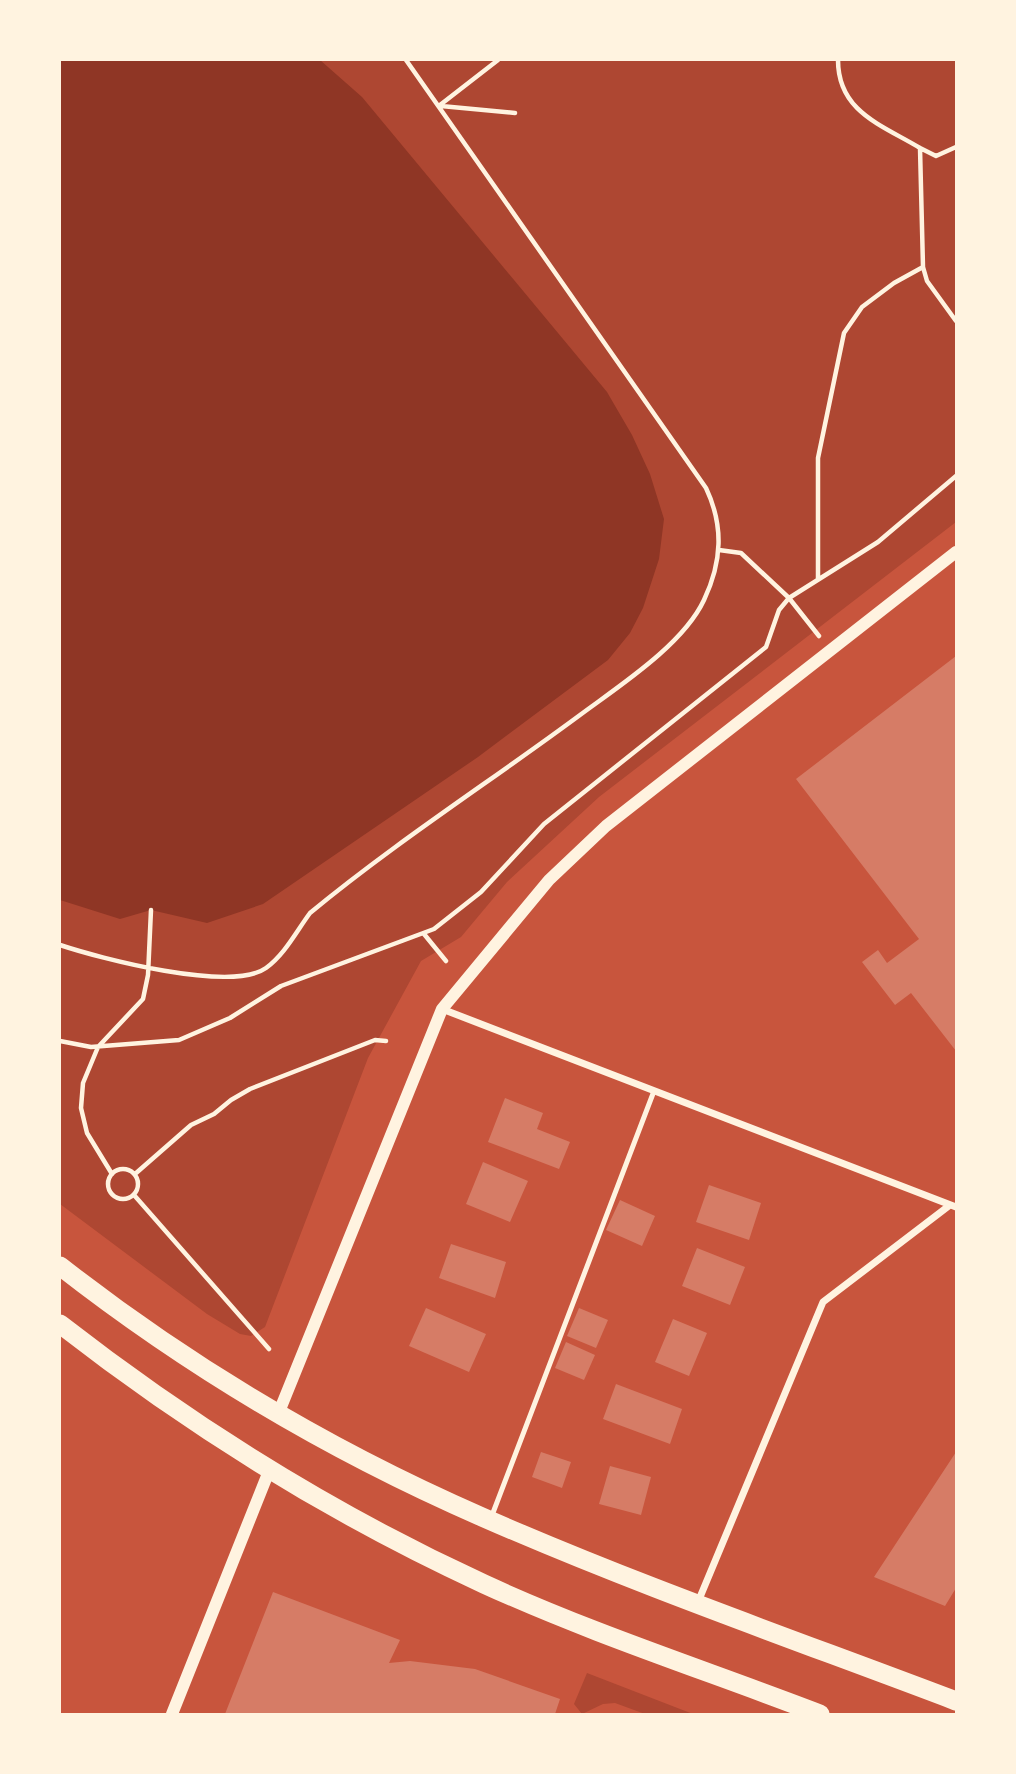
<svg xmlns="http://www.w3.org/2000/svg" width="1016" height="1774" font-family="Raleway,sans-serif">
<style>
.green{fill:#ae4732}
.water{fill:#8f3625}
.building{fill:#d67c66}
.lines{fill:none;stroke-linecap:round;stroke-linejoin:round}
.path{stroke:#fff3e0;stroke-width:4.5}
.service{stroke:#fff3e0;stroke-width:5}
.minor{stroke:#fff3e0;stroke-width:7}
.tertiary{stroke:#fff3e0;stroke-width:12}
.trunk{stroke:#fff3e0;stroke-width:19}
</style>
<rect width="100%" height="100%" fill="#c8553d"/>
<path class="green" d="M60,60H956V522L599,797L507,882L461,937L421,961L368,1058L265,1327L251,1336L240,1334L207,1314L60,1204Z
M587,1673L693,1714H645L615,1703L603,1704L582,1714L574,1704Z"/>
<path class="water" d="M60,60H320L362,97L607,392L632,435L650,474L664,519L659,559L643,608L630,633L608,660L478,757L263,904L207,923L151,910L120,919L60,900Z"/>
<path class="building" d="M956,656V1051L911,993L895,1005L862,962L878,950L887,963L919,939L796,779Z
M505,1098L543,1113L537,1129L570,1142L559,1169L488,1142Z
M483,1162L528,1181L510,1222L466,1204Z
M709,1185L761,1203L749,1240L696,1222Z
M620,1200L655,1216L642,1246L606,1230Z
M451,1244L506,1262L495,1298L439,1278Z
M697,1248L745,1267L730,1305L682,1286Z
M426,1308L486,1334L469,1372L409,1346Z
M579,1308L608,1320L596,1348L567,1336Z
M673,1319L707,1333L689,1376L655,1362Z
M566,1342L595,1355L584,1380L555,1368Z
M616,1384L682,1409L670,1444L603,1419Z
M541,1452L571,1462L562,1488L532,1477Z
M956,1452V1588L945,1606L874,1577Z
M610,1466L651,1477L641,1515L599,1504Z
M273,1592L400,1640L389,1663L410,1661L475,1669L560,1699L555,1714H225Z"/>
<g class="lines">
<path class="path" d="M838,60C838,112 882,125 920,148L923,267L927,281L956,321
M440,105L498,60
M441,106L515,113
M920,148L936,156L956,147
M719,550L741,553L789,598L819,636
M818,579V458L844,333L862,307L894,283L923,267
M424,934L446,961
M60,945C99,958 231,993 266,968C285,954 296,932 310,913C396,842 491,781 580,715C619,686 683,645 704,600C722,562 724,526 706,488L406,60
M60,1041L91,1047L179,1040L230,1018L281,986L434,929L481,892L544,824L766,647L779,610L789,598L878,542L956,476
M108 1184a15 15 0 1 1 30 0a15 15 0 1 1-30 0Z
M112,1174L87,1133L81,1108L83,1083L98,1047L143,999L148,975L151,910
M135,1174L191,1125L214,1114L231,1100L250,1089L375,1040L386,1041
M134,1195L269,1349"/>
<path class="service" d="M491,1518L654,1091"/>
<path class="minor" d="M442,1009L956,1207
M698,1602L823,1302L950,1205"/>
<path class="tertiary" d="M279,1412L442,1009L549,880L606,826L956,552
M172,1714L269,1471"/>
<path class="trunk" d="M60,1266C188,1366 333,1452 482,1517C637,1585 798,1641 956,1701
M60,1324C191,1426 332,1514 484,1584C593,1634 708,1671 820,1714"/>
</g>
<rect width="1016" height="1774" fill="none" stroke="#fff3e0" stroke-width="122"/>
</svg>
